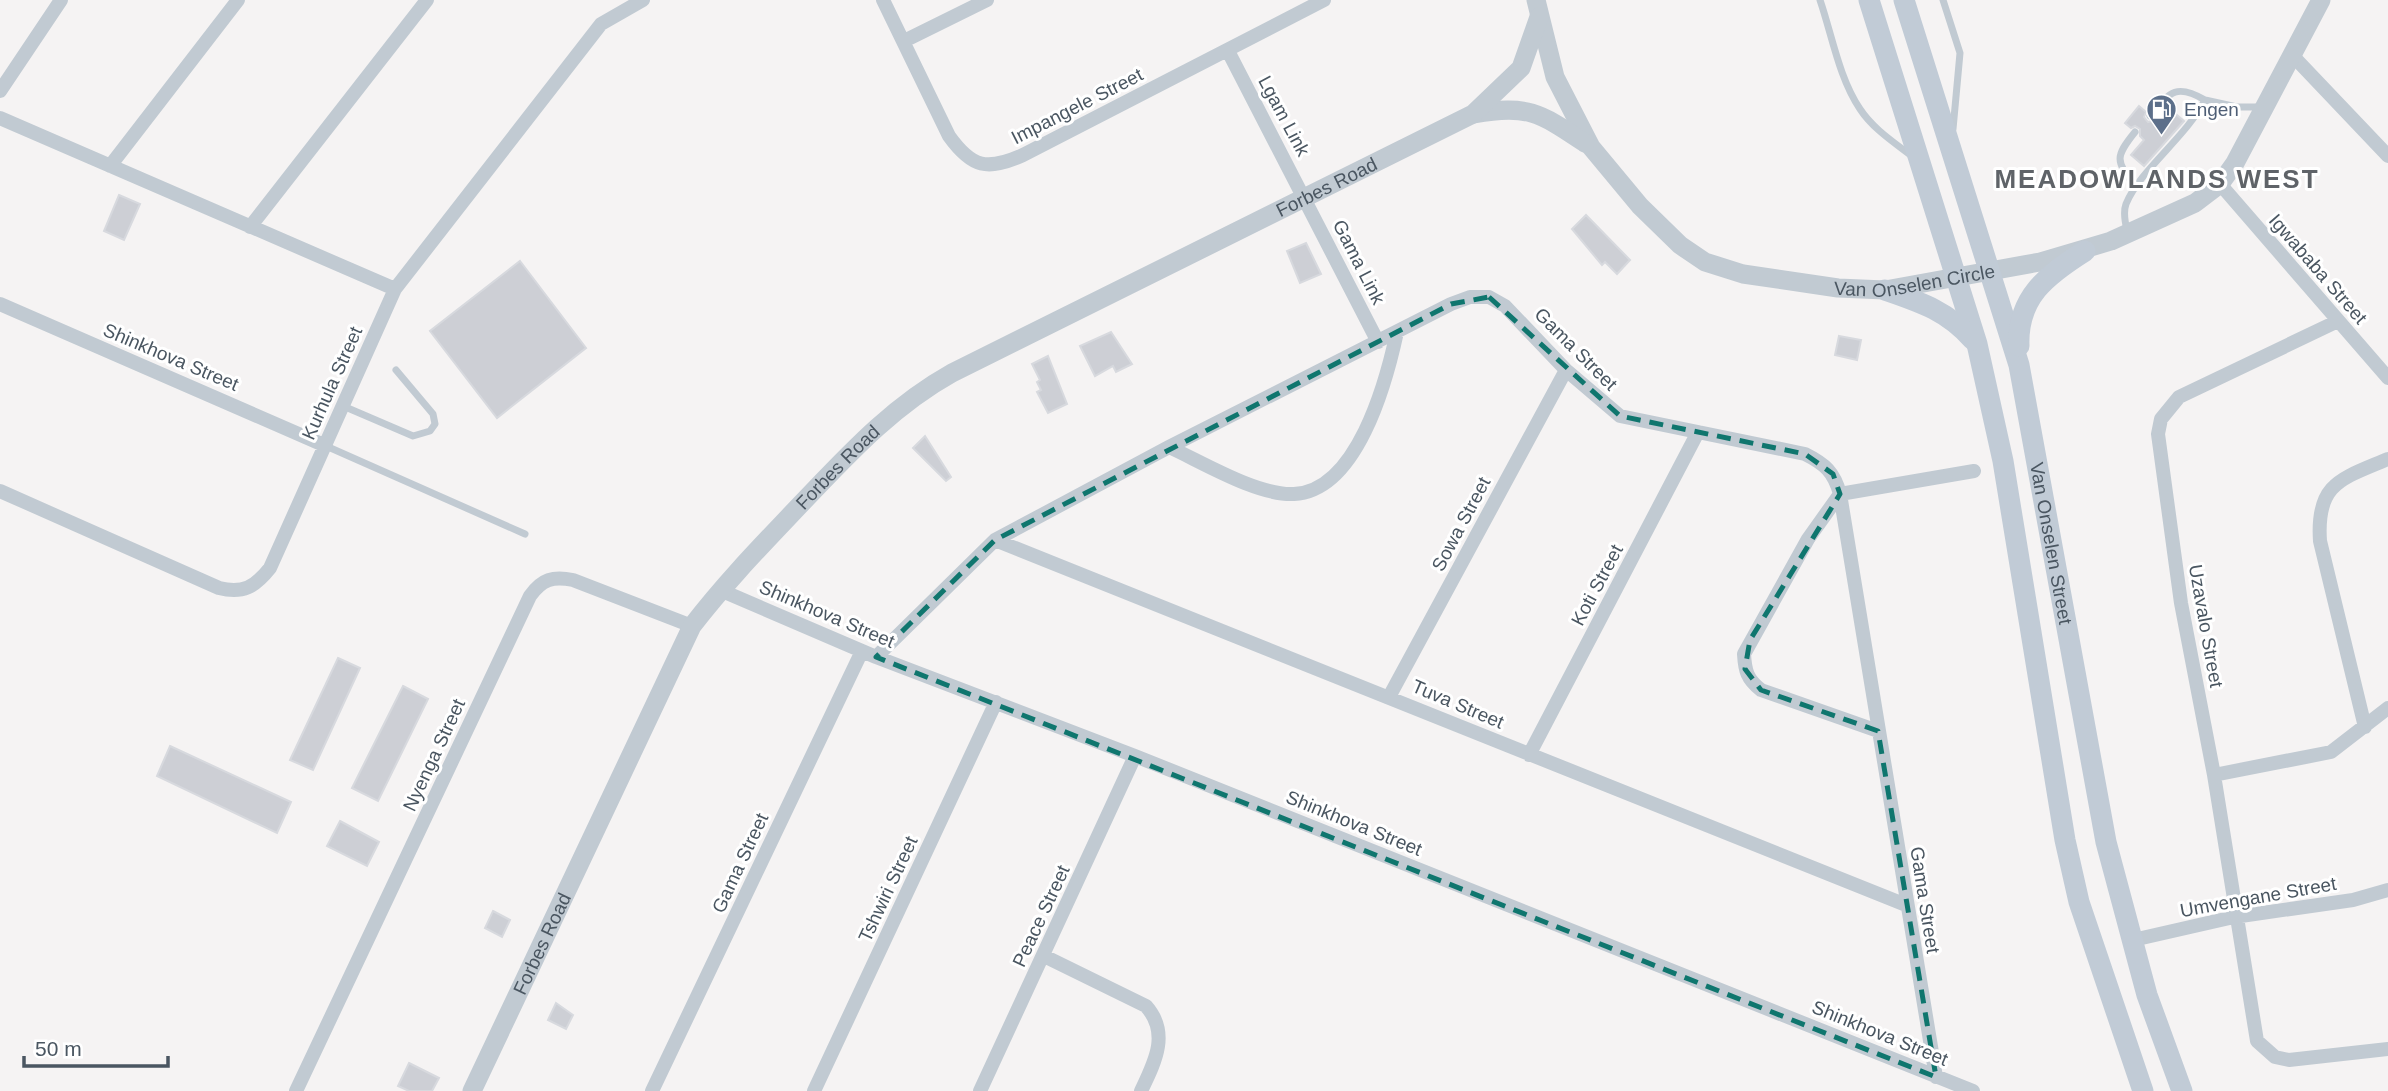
<svg xmlns="http://www.w3.org/2000/svg" width="2388" height="1091" font-family="Helvetica,sans-serif">
<style>
.building{fill:#cdcfd5;stroke:#d7d9de;stroke-width:2}
.lines{fill:none;stroke-linecap:round;stroke-linejoin:round}
.service{stroke:#c1cad2;stroke-width:7}
.minor{stroke:#c1cad2;stroke-width:14}
.tertiary{stroke:#c1cad2;stroke-width:19}
.secondary{stroke:#c1cbd6;stroke-width:21}
.marked{fill:none;stroke:#0f766e;stroke-width:5;stroke-dasharray:14 9;stroke-linejoin:round}
.labels{text-anchor:middle;dominant-baseline:central;stroke-width:6;stroke-linejoin:round;paint-order:stroke}
.street-label{font-size:19px;fill:#4a5661;stroke:#fff}
.service-label{font-size:19px;fill:#4e5e75;stroke:#fff;text-anchor:start}
.district-label{font-size:26px;font-weight:bold;letter-spacing:2px;fill:#5f6368;stroke:#fff}
</style>
<rect width="100%" height="100%" fill="#f5f3f3"/>
<path class="building" d="M2139,106L2146,112L2144,117L2148,122L2155,120L2158,123L2170,109L2184,121L2144,166L2131,155L2144,140L2140,136V129L2135,126L2131,128L2125,123Z
M119,195L140,204L124,240L104,231Z
M1586,215L1630,260L1617,274L1605,262L1602,265L1572,229Z
M1306,243L1321,274L1300,283L1287,251Z
M520,261L586,348L497,418L430,331Z
M1111,332L1132,364L1116,372L1113,366L1095,376L1080,346Z
M1839,336L1861,340L1857,360L1835,355Z
M1048,356L1067,404L1048,413L1037,392L1041,390L1037,382L1040,380L1032,364Z
M925,436L951,477L946,481L913,448Z
M338,658L360,668L313,770L290,760Z
M403,686L428,699L378,801L352,788Z
M170,746L291,802L277,833L157,776Z
M340,821L379,842L367,866L327,846Z
M493,911L510,920L502,937L485,928Z
M556,1003L573,1015L566,1029L548,1020Z
M409,1063L439,1078L432,1091H409L398,1086Z"/>
<g class="lines">
<path class="service" d="M1820,0C1832,35 1839,78 1860,109C1873,129 1895,143 1913,157
M1943,0L1960,53L1953,129
M2150,116C2170,92 2176,83 2205,100
M2135,132C2113,159 2117,161 2136,188
M2127,230C2125,222 2123,212 2126,204C2140,170 2186,137 2205,100L2237,107H2262
M343,406L413,436L430,431L435,424L433,414L396,370
M326,446L525,534"/>
<path class="minor" d="M883,0L949,136C972,168 987,171 1023,155L1324,0
M904,41L987,0
M1228,51L1378,342
M2293,56L2388,156
M0,91L61,0
M0,118L395,289
M110,166L238,0
M2220,184L2388,378
M250,227L427,0
M0,304L326,446
M2338,321L2179,397L2161,419L2158,434L2181,603L2214,775L2257,1041L2275,1057L2289,1060L2388,1049
M1169,447C1202,462 1258,496 1294,494C1357,491 1386,383 1397,332
M0,491L219,588C243,594 255,587 270,568L395,289L601,24L643,0
M995,540L1906,905
M720,590L876,657L1135,756L1973,1091
M876,657L995,540L1169,447L1451,304L1470,297H1489L1505,306L1566,370L1620,416L1805,454C1825,464 1834,472 1840,494L1936,1077
M1389,697L1566,370
M2365,727L2320,541C2316,483 2341,479 2388,459
M1878,731L1761,690C1747,679 1745,671 1744,654L1808,539L1840,494L1974,471
M1529,755L1698,432
M2214,775L2331,752L2388,708
M2133,940L2234,917L2353,900L2388,890
M1044,956L1146,1006C1170,1033 1155,1062 1141,1091
M296,1091L530,596C542,579 553,576 573,580L692,626
M652,1091L862,651
M814,1091L996,702
M980,1091L1135,756"/>
<g class="tertiary">
<path id="s1" d="M1536,0L1555,77L1591,147L1640,206L1680,245L1705,262L1743,274L1838,288L1885,290L2040,262L2111,241L2195,203L2220,184L2235,163L2321,0"/>
<path d="M1474,114C1528,104 1540,113 1585,143"/>
<path id="s2" d="M472,1091L692,626C725,583 762,545 799,506C847,456 891,407 952,373L1473,114L1521,68L1539,17"/>
</g>
<g class="secondary">
<path d="M1869,0L1977,344L2003,461L2065,840L2079,902L2143,1091"/>
<path id="s3" d="M1904,0L2019,365L2106,842L2147,995L2182,1091"/>
<path d="M1885,290C1920,302 1948,311 1973,340"/>
<path d="M2019,346C2017,297 2047,275 2085,251"/>
</g>
</g>
<path class="marked" d="M1489,297L1620,416L1805,454L1833,474L1840,494L1750,640L1745,669L1761,690L1878,731L1936,1077L876,657L995,540L1451,304Z"/>
<defs>
<symbol id="fuel-pin" viewBox="-11 -11 22 30"><path d="M0 17L-7.5 6A9.5 9.5 0 1 1 7.5 6Z" fill="#5c6f8a" stroke="#fff"/><path d="M-5.5-6h7V0h2V4h1.3V-2.5L3-4.5l.8-.8L6-3V5H2.5V1h-1V6h-7ZM-4.2-4.7v3.2H.2V-4.7Z" fill="#fff"/></symbol>
</defs>
<g fill-rule="evenodd">
<use href="#fuel-pin" x="2144" y="92" width="35" height="47"/>
</g>
<g class="labels">
<g class="street-label">
<text transform="translate(1077 106) rotate(-27)">Impangele Street</text>
<text transform="translate(1284 116) rotate(62)">Lgam Link</text>
<text stroke="none"><textPath href="#s2" startOffset="1297">Forbes Road</textPath></text>
<text transform="translate(1359 262) rotate(63)">Gama Link</text>
<text transform="translate(2318 269) rotate(49)">Igwababa Street</text>
<text stroke="none"><textPath href="#s1" startOffset="534">Van Onselen Circle</textPath></text>
<text transform="translate(1576 349) rotate(45)">Gama Street</text>
<text transform="translate(171 357) rotate(23)">Shinkhova Street</text>
<text transform="translate(332 383) rotate(-66)">Kurhula Street</text>
<text stroke="none"><textPath href="#s2" startOffset="730">Forbes Road</textPath></text>
<text transform="translate(1461 524) rotate(-62)">Sowa Street</text>
<text stroke="none"><textPath href="#s3" startOffset="564">Van Onselen Street</textPath></text>
<text transform="translate(1597 585) rotate(-62)">Koti Street</text>
<text transform="translate(827 614) rotate(23)">Shinkhova Street</text>
<text transform="translate(2206 626) rotate(80)">Uzavalo Street</text>
<text transform="translate(1458 704) rotate(23)">Tuva Street</text>
<text transform="translate(434 755) rotate(-65)">Nyenga Street</text>
<text transform="translate(1354 823) rotate(22)">Shinkhova Street</text>
<text transform="translate(740 863) rotate(-65)">Gama Street</text>
<text transform="translate(888 889) rotate(-65)">Tshwiri Street</text>
<text transform="translate(2258 897) rotate(-10)">Umvengane Street</text>
<text transform="translate(1925 900) rotate(81)">Gama Street</text>
<text transform="translate(1041 916) rotate(-65)">Peace Street</text>
<text stroke="none"><textPath href="#s2" startOffset="163">Forbes Road</textPath></text>
<text transform="translate(1880 1033) rotate(22)">Shinkhova Street</text>
</g>
<g class="service-label">
<text x="2184" y="109">Engen</text>
</g>
<g class="district-label">
<text x="2157" y="179">MEADOWLANDS WEST</text>
</g>
</g>
<path d="M24 1056v10h144v-10" fill="none" stroke="#4a5661" stroke-width="3.5"/>
<text x="35" y="1056" font-size="21" fill="#4a5661" stroke="#ffffff" stroke-width="5" paint-order="stroke">50 m</text>
</svg>
